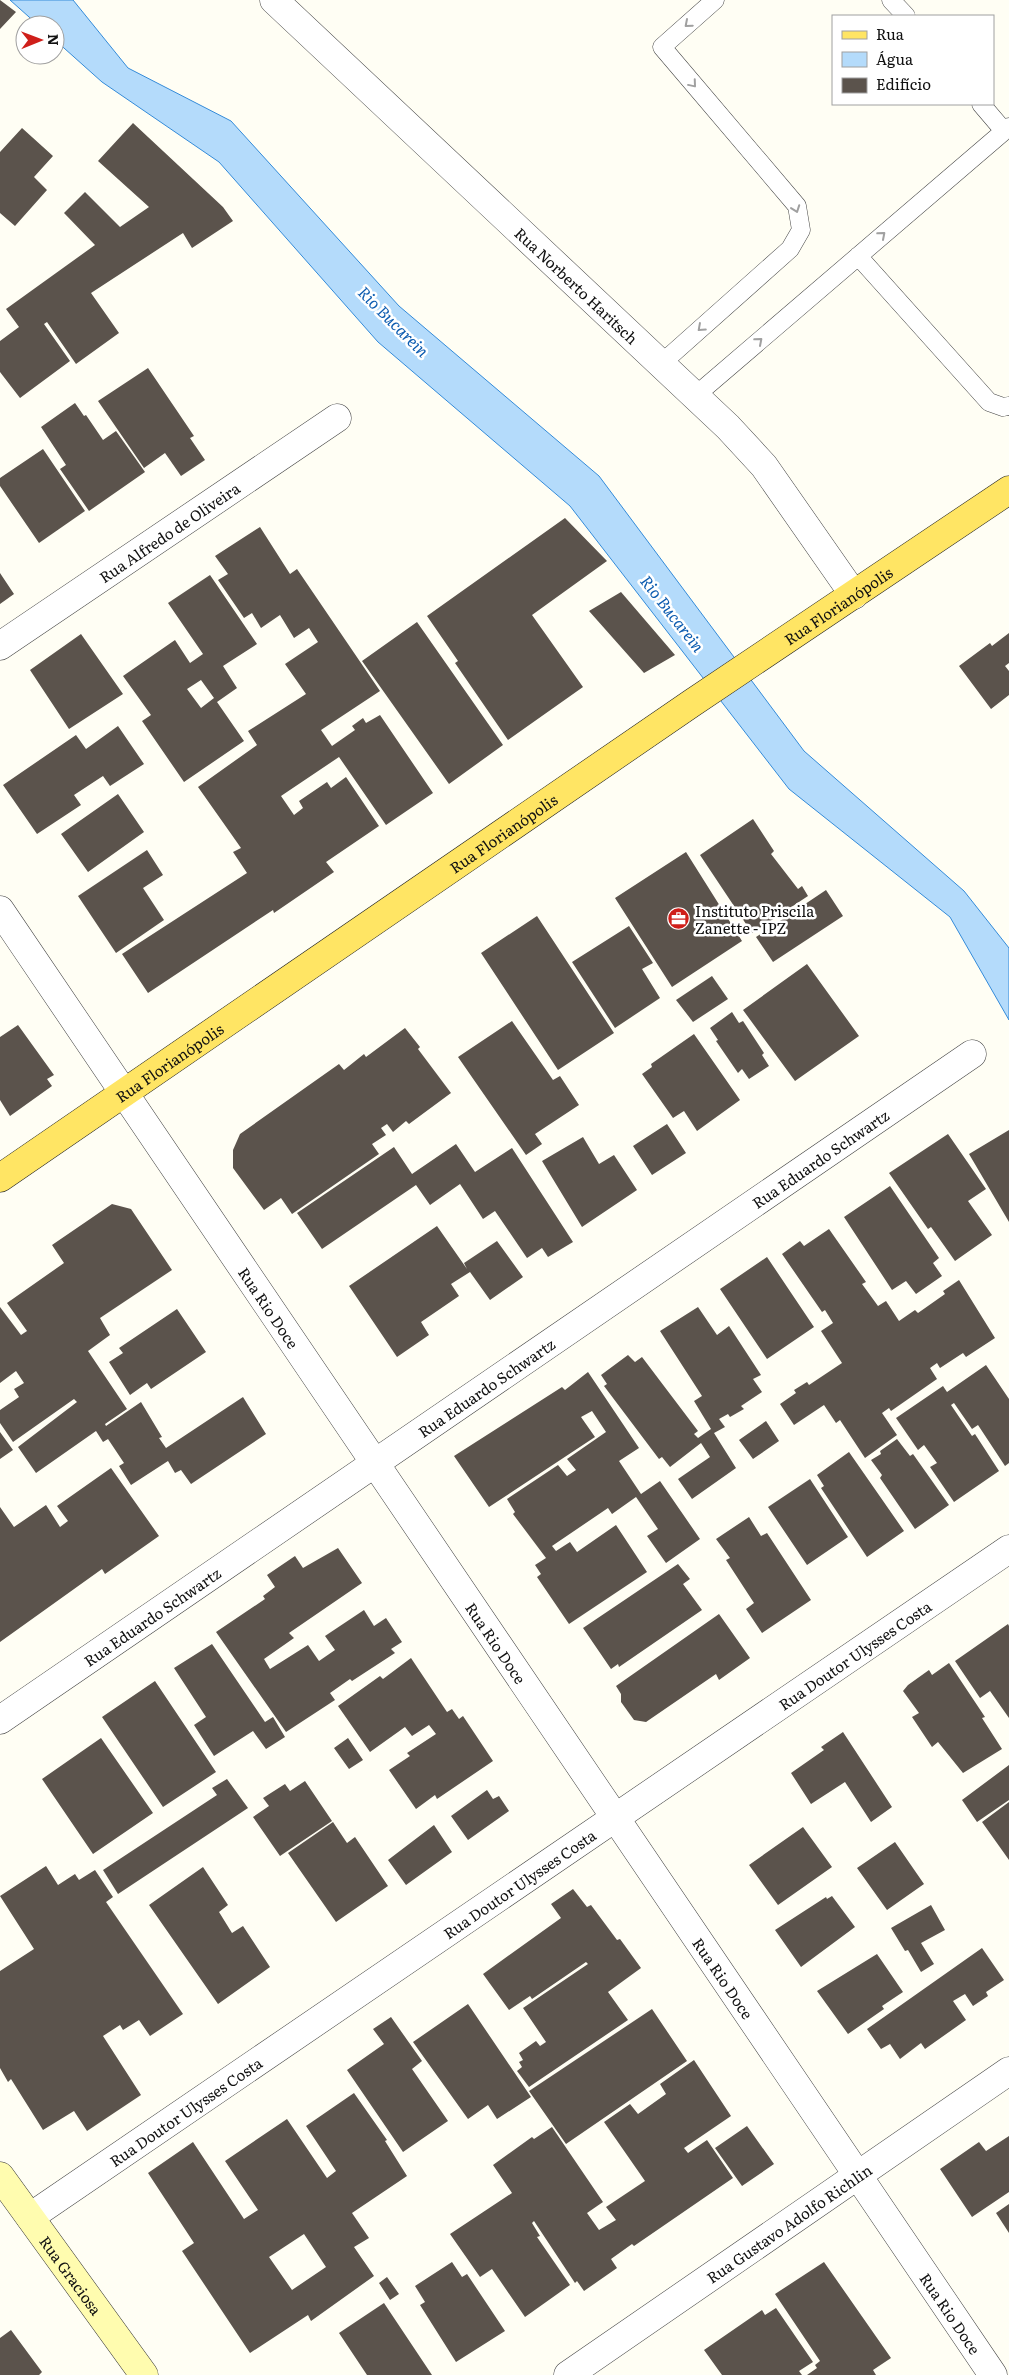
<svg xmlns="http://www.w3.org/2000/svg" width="1009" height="2375" font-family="Literata,serif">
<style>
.water{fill:#b4dbfb;stroke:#348bd9}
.building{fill:#5b534c;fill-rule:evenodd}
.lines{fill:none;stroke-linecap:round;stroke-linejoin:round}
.lane-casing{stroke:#444;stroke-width:19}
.street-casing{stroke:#444;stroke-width:29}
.secondary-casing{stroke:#333;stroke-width:29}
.primary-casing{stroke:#222;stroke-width:29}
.lane{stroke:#fff;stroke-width:18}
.street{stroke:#fff;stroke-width:28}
.secondary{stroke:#fffcaf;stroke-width:28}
.primary{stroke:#ffe564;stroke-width:28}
.oneway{stroke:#a0a0a0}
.labels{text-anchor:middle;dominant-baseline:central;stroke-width:5;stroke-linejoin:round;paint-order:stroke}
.street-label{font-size:15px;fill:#111;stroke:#fff}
.poi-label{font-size:15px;fill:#111;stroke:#fff;text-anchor:start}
.water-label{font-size:16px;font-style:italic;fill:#0d5cb0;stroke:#fff}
</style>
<rect width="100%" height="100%" fill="#fffef4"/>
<path class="water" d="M10,0H73L128,68L231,121L399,306L599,476L804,751L964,891L1009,948V1020L950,917L789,789L570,506L378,342L219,162L102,82L55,40V25H38Z"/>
<path class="building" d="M0,0L16,12L0,29Z
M133,123L223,207L233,221L192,248L183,233L91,293L119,333L76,364L47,322L44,324L70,361L20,398L0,372V341L19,327L6,309L95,245L64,213L85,192L120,227L149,207L98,161Z
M22,128L53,156L34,177L47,190L15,226L0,213V152Z
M148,368L194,436L190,438L205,460L181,476L165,453L144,468L98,401Z
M75,403L84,416L86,415L103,440L116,431L145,472L89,511L60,469L66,465L41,427Z
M43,449L85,511L39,543L0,486V478Z
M565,518L607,561L532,615L583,687L508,740L455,663L458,661L427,616Z
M260,527L290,574L297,569L380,691L321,730L332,746L355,730L352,726L363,718L366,723L380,715L433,793L386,825L339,757L281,796L294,815L303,808L299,801L327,782L331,788L346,777L379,826L326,862L334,872L274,913L273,910L148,993L122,954L247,873L233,852L241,848L198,787L257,745L248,731L306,694L285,664L318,642L309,628L294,638L280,615L261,628L252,613L244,618L218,580L228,574L215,556Z
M0,573L14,594L0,604Z
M210,575L257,644L223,666L237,688L217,702L244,741L184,782L142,721L151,715L123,676L175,640L190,663L203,654L168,603ZM201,680L214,698L201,708L187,689Z
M621,592L675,655L644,673L589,611Z
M417,622L503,745L449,784L362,661Z
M1009,633V663L1005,666L1009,671V695L991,709L959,666L990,643L992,646Z
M81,634L123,694L69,729L30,670Z
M118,726L144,764L110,786L103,776L74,795L81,805L37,834L3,785L76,735L86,749Z
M118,794L144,832L88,872L61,834Z
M753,819L774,851L771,854L798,889L802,886L808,896L752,933L700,855Z
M147,850L163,875L143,888L164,920L116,953L78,896Z
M686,852L742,941L672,987L615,898Z
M826,890L843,916L773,962L756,937Z
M537,916L614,1033L558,1070L481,953Z
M629,926L653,963L642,969L660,998L615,1028L572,962Z
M807,964L859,1036L795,1081L743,1010Z
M712,976L728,999L693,1022L676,1000Z
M732,1012L739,1023L743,1021L764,1053L762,1055L769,1066L749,1079L742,1069L738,1073L716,1041L718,1040L710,1028Z
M512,1021L553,1080L560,1076L579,1105L535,1134L542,1144L526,1155L458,1057Z
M18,1025L54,1075L47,1079L52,1086L10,1116L0,1100V1037Z
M405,1028L420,1047L418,1049L451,1093L409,1124L406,1121L393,1132L387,1124L381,1128L386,1135L372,1144L379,1154L292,1214L281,1198L264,1210L233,1168V1150L240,1134L339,1064L344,1070L364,1054L366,1057Z
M694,1034L740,1100L697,1131L684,1111L673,1118L642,1074L652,1067L651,1064Z
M667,1124L686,1153L652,1175L633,1146Z
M1009,1130V1222L969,1154Z
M948,1134L986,1189L968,1201L992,1235L955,1261L931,1227L928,1229L889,1173Z
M583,1137L599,1164L614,1155L637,1190L582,1227L542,1161Z
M456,1144L475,1172L512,1148L573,1242L548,1257L542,1248L527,1258L495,1211L483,1219L460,1184L430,1205L416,1185L322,1249L297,1213L394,1147L412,1174Z
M890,1186L939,1258L933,1263L942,1276L916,1294L906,1281L892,1290L844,1217Z
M112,1204L131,1209L172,1270L100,1318L110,1335L88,1351L127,1409L105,1424L106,1426L141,1402L162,1437L159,1438L166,1448L243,1397L266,1434L191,1484L181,1470L175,1473L168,1461L131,1485L119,1466L124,1463L108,1439L103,1442L96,1431L36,1473L18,1447L77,1402L74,1399L13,1442L0,1423V1410L19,1397L14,1389L24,1383L16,1371L0,1383V1307L21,1335L27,1331L7,1303L64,1263L52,1245Z
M437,1226L467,1269L464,1263L497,1241L523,1277L490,1300L470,1272L451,1284L459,1296L421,1322L429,1335L397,1357L349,1286Z
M829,1229L866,1282L862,1284L878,1306L886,1301L899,1321L915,1310L918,1313L945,1294L943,1291L959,1280L995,1338L966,1357L963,1353L940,1368L937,1363L930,1368L937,1379L891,1411L889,1408L882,1413L897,1435L865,1458L840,1420L836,1423L824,1405L794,1425L780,1404L796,1393L794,1390L807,1382L809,1385L842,1363L821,1331L833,1323L825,1310L822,1312L782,1254L800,1241L804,1246Z
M767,1257L814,1327L767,1359L720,1289Z
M698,1307L717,1335L729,1326L761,1375L753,1379L762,1392L741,1406L744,1409L730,1417L728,1414L719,1419L725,1427L714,1433L736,1468L692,1499L678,1479L710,1457L701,1443L670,1467L662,1457L659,1459L604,1386L607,1384L601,1375L628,1355L635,1362L642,1357L698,1431L694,1434L698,1438L711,1429L694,1401L702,1396L660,1331Z
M177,1309L206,1352L151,1389L147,1383L130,1395L109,1362L123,1353L119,1348Z
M986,1365L1009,1399V1463L1005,1466L978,1425L972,1429L954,1403L951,1405L972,1436L975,1434L999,1471L954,1502L930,1467L937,1463L924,1445L918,1450L896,1418L943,1386L947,1392Z
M588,1372L639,1448L619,1461L641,1494L660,1481L700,1539L666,1563L647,1536L658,1529L636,1497L612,1514L608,1508L552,1546L556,1551L570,1542L577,1552L616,1525L647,1572L569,1624L537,1577L541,1574L535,1565L546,1558L513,1514L515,1512L507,1499L558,1465L567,1476L576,1470L567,1459L606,1432L592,1411L581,1417L595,1437L489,1507L454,1456L562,1387L565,1390Z
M766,1421L779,1441L753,1459L739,1440Z
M0,1432L13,1450L0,1459Z
M897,1439L910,1456L913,1454L949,1505L915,1529L880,1478L882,1475L871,1460L881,1454L880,1451Z
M849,1452L904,1531L867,1557L821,1488L824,1486L817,1475Z
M111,1468L159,1536L105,1574L102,1569L0,1642V1507L14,1527L46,1505L60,1527L68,1521L57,1506Z
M810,1479L848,1537L807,1565L768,1507Z
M749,1517L761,1536L767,1533L811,1600L762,1633L746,1609L754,1603L726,1560L730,1558L716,1539Z
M338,1548L362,1583L289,1633L294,1638L264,1659L270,1669L308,1645L319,1661L335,1650L325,1636L364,1610L374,1626L386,1618L402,1642L391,1649L395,1653L352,1681L350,1679L330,1693L335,1700L286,1732L216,1632L265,1599L263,1596L275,1587L267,1575L295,1556L303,1568Z
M678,1564L690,1579L683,1584L702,1610L619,1667L618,1664L611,1669L583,1628Z
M719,1614L750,1658L719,1680L716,1674L646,1722L634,1720L621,1702V1694L616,1686Z
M1008,1624L1009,1626V1718L990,1691L980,1698L955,1661Z
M212,1644L265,1722L273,1717L285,1737L266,1749L253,1731L214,1756L194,1725L206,1717L174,1668Z
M411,1658L447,1712L452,1709L459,1719L463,1716L493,1761L437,1799L435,1795L416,1809L389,1770L410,1756L407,1753L436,1734L429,1725L412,1736L405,1727L370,1752L338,1706L380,1676L383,1679Z
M949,1663L985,1717L982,1718L1002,1749L963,1773L938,1742L932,1747L912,1717L919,1713L903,1691L908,1685L929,1670L932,1675Z
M155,1681L216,1772L163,1807L102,1717Z
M843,1732L892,1807L871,1822L845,1782L811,1804L791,1773L824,1750L821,1747Z
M101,1738L153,1813L93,1854L42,1779Z
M348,1738L363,1760L349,1769L334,1748Z
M1009,1765V1800L977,1822L962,1800Z
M227,1779L248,1808L118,1894L103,1870L217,1795L212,1788Z
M305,1781L332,1821L280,1856L253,1817L269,1806L263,1798L285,1784L290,1791Z
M487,1790L493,1799L499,1796L509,1811L468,1840L451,1816Z
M1009,1802V1860L982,1822Z
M333,1822L347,1843L355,1837L388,1886L336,1922L288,1853Z
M434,1825L452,1852L406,1885L388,1860Z
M803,1827L832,1867L778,1905L749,1865Z
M895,1842L924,1884L887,1910L857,1868Z
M46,1866L58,1885L75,1874L79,1880L95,1870L113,1897L106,1902L183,2014L150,2036L139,2020L123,2030L120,2025L103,2036L141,2095L87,2131L74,2111L43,2130L11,2079L8,2082L0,2068V1971L34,1949L0,1896Z
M203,1867L228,1905L219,1912L232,1933L243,1926L270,1967L218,2004L149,1905Z
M573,1889L587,1907L591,1905L617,1940L620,1939L641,1968L608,1992L628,2020L529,2087L517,2071L522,2067L519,2062L523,2060L519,2053L536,2041L540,2046L546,2042L523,2008L588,1964L586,1962L532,1999L530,1996L509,2010L483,1974L561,1918L551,1904Z
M832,1896L855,1927L801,1967L775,1930L826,1897L827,1899Z
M931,1905L945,1930L921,1943L934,1964L921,1972L908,1950L905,1951L891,1928Z
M982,1948L1004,1980L986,1992L988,1996L973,2006L965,1994L953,2001L966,2020L925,2049L921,2043L900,2059L890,2044L881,2049L867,2029Z
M877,1954L903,1992L882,2006L884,2009L848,2034L817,1991Z
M468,2004L531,2097L497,2119L488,2105L468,2119L413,2042Z
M652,2009L687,2061L566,2144L529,2091Z
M391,2017L422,2061L412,2069L448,2121L403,2152L347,2070L384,2044L373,2029Z
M694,2060L731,2116L684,2148L688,2153L707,2140L733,2178L634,2246L632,2244L611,2259L617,2268L584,2291L577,2281L575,2283L534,2221L532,2223L540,2236L537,2237L570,2285L525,2317L492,2269L480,2277L450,2234L512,2193L493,2165L532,2137L534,2139L552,2127L603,2202L587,2213L599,2230L616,2220L606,2207L645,2181L604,2122L630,2104L638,2114L666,2094L660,2084Z
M354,2093L387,2140L385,2141L407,2176L352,2213L369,2238L354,2247L374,2276L311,2321L308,2315L250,2353L182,2251L194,2243L148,2173L193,2142L244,2219L258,2210L225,2161L287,2119L327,2178L336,2171L306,2126ZM304,2234L326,2267L292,2290L269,2257Z
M747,2126L774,2164L742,2186L715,2148Z
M1009,2136V2192L972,2217L940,2169L979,2142L986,2151Z
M1009,2204V2233L996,2213Z
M452,2262L462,2277L467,2274L505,2331L456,2362L420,2305L425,2302L415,2286Z
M824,2262L891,2358L873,2370L876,2375H807L817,2368L815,2365L820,2361L775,2294Z
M387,2277L399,2294L390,2300L379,2283Z
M384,2303L432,2375H367L339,2333Z
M776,2308L813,2362L799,2371L802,2375H722L704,2350L762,2310L765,2315Z
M11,2330L42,2372L39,2375H0V2338Z"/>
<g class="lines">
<defs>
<path id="lane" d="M891,0L906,16
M981,104L1004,131
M858,256L989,402L1003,407L1009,406
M662,363L790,249L801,230L797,206L662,47L715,0
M695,396L1009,127"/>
<g id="street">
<path id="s1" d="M274,0L728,427L764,466L854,595"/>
<path id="s2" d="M0,646L337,418"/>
<path id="s3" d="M0,910L993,2375"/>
<path id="s4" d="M0,1720L972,1054"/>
<path id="s5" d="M30,2217L1009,1549"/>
<path id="s6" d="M568,2375L1009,2071"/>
</g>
<g id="secondary">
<path id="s7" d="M0,2176L144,2375"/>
</g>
<g id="primary">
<path id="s8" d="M0,1178L692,703L1009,490"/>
</g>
</defs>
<use href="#lane" class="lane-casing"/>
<use href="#street" class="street-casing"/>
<use href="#secondary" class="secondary-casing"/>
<use href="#primary" class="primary-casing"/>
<use href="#lane" class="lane"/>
<use href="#street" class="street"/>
<use href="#secondary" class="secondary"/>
<use href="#primary" class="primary"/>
</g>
<defs><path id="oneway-chevron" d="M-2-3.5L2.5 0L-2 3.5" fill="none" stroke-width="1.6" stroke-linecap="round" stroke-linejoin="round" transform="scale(1.25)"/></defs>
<g class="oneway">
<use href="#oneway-chevron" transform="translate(688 24) rotate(139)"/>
<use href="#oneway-chevron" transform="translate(693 84) rotate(50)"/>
<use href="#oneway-chevron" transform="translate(796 209) rotate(70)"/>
<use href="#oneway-chevron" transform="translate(882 235) rotate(-41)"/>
<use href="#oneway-chevron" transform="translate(701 328) rotate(138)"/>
<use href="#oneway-chevron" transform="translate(759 341) rotate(-41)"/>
</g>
<defs>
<symbol id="office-disc" viewBox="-11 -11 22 22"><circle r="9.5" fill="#cf1f1a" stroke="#fff"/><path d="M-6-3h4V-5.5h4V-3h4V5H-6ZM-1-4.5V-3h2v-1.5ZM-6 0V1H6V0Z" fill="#fff"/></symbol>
</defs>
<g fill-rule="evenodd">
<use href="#office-disc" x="666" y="906" width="25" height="25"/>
</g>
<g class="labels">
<g class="street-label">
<text stroke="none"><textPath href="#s1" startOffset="416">Rua Norberto Haritsch</textPath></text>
<text stroke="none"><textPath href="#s2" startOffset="204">Rua Alfredo de Oliveira</textPath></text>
<text stroke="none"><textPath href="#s8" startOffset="1015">Rua Florianópolis</textPath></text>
<text stroke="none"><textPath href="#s8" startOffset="610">Rua Florianópolis</textPath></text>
<text stroke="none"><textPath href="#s8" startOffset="205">Rua Florianópolis</textPath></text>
<text stroke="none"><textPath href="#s4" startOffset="994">Rua Eduardo Schwartz</textPath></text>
<text stroke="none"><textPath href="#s3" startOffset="480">Rua Rio Doce</textPath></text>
<text stroke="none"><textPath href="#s4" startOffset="589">Rua Eduardo Schwartz</textPath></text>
<text stroke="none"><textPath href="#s4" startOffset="184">Rua Eduardo Schwartz</textPath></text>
<text stroke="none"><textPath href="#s3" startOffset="885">Rua Rio Doce</textPath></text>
<text stroke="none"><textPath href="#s5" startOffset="998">Rua Doutor Ulysses Costa</textPath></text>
<text stroke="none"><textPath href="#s5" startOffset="592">Rua Doutor Ulysses Costa</textPath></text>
<text stroke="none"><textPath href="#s3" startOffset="1290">Rua Rio Doce</textPath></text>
<text stroke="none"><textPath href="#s5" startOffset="188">Rua Doutor Ulysses Costa</textPath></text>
<text stroke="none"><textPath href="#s6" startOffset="268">Rua Gustavo Adolfo Richlin</textPath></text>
<text stroke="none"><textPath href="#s7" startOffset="122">Rua Graciosa</textPath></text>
<text stroke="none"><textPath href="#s3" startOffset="1695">Rua Rio Doce</textPath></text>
</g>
<g class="poi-label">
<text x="695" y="910">Instituto Priscila<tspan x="695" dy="17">Zanette - IPZ</tspan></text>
</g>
<g class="water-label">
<text transform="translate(394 321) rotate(45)">Rio Bucarein</text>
<text transform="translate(673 613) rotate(52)">Rio Bucarein</text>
</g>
</g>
<rect x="832" y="15" width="162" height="90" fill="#ffffff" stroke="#a0a0a0"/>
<rect x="842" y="31" width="25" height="8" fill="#ffe564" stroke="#a0a0a0"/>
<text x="876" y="40" font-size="15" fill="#111111">Rua</text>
<rect x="842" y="52" width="25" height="15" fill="#b4dbfb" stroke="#a0a0a0"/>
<text x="876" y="65" font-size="15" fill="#111111">Água</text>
<rect x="842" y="78" width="25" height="15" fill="#5b534c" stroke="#a0a0a0"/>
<text x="876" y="90" font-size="15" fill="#111111">Edifício</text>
<g transform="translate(40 40) rotate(89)"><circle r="24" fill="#ffffff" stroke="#a0a0a0"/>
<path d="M0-4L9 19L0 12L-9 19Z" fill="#cf1f1a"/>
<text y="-8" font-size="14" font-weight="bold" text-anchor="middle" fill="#111111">N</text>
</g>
</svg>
